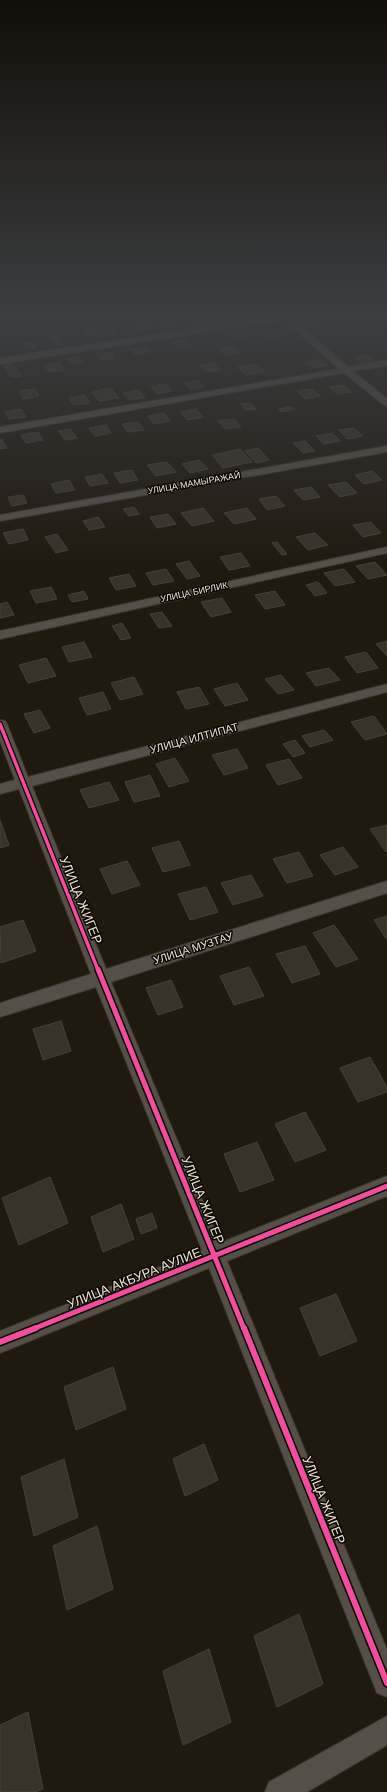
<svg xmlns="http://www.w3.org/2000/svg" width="387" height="1792" font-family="Helvetica,sans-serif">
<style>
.building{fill:#393229;stroke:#474137}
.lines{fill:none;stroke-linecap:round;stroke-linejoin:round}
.minor-casing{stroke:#3c362f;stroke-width:2}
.minor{fill:#564f48;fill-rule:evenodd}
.cycleway-far2-casing{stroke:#0c0702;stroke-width:6}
.cycleway-far1-casing{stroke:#0c0702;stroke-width:8}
.cycleway-casing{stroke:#0c0702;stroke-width:9}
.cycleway-far2{stroke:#ef4d9e;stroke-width:3.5}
.cycleway-far1{stroke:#ef4d9e;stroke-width:5}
.cycleway{stroke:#ef4d9e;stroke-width:6}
.labels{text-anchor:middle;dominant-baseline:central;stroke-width:3;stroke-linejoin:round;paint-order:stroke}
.far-street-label{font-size:9px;fill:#f0e6d9;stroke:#0c0702}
.street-label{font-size:11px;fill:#f0e6d9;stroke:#0c0702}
.near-street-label{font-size:13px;fill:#f0e6d9;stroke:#0c0702}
</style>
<rect width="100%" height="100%" fill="#20190e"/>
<path class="building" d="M220,315H228L231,318L217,321L212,317Z
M340,315L349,321L335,324L326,317Z
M348,315H365L368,317L354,320Z
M197,316L203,322L189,324L184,318Z
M314,317L324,324L310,326L301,320Z
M172,320L178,325L164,327L159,321Z
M148,322L153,328L139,330L134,324Z
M113,328L118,334L109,336L104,330Z
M98,329L103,333L88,336L84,331Z
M240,330L246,336L232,338L226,332Z
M274,331L280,337L267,339L260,333Z
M57,335L64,344L56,345L49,336Z
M186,340L192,346L179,348L173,342Z
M33,342L36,348L27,349L23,343Z
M233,346L239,352L225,355L219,348Z
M145,347L150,352L135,354L130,350Z
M110,352L115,358L101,360L96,354Z
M367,355L374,360L361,363L354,357Z
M79,357L83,361L71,364L66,359Z
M320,359L328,366L314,368L306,362Z
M59,363L64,370L49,372L44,365Z
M215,363L221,370L207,372L200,365Z
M13,364L21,376L11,377L3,366Z
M257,364L265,372L246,375L238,367Z
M197,380L204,387L191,390L184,383Z
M166,384L172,391L157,394L151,386Z
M344,385L352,392L337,394L329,387Z
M111,388L119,398L99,401L92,392Z
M35,389L39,396L23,399L19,391Z
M312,389L320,396L305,399L297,391Z
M139,390L145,398L129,400L123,393Z
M85,395L90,403L74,405L69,398Z
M251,403L256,409L246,410L240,404Z
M292,407L295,409L281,412L278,409Z
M21,409L26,417L9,419L5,412Z
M196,409L203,417L187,420L181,412Z
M164,413L170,421L154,424L148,416Z
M234,419L241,427L225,429L218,421Z
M138,422L144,430L128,432L122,424Z
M106,425L111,433L95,436L89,428Z
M354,428L363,436L347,439L339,430Z
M70,429L77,438L65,440L58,431Z
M38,432L43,440L26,443L21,435Z
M332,433L340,441L324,444L316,436Z
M2,439L7,448L0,449V440Z
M305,441L315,451L303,453L293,443Z
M258,448L269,460L256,463L245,451Z
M240,449L252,462L223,468L212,455Z
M199,460L208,469L190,473L182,464Z
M167,462L176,472L156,476L147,465Z
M132,470L138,480L120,483L114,473Z
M372,471L382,480L364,484L355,475Z
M102,474L108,483L90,486L85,477Z
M69,480L75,490L56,493L51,484Z
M346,482L357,493L340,497L328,485Z
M311,487L320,497L303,500L294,490Z
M23,495L27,503L12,506L8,497Z
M276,496L285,506L267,510L259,499Z
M134,507L139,514L129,516L123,509Z
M203,508L214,521L192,526L181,513Z
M247,508L256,519L234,524L224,513Z
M168,514L176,524L157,528L150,517Z
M98,517L105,527L89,530L83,521Z
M371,522L381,533L363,537L353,525Z
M23,529L28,540L9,544L3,533Z
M315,533L328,545L308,550L296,537Z
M57,534L68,550L56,553L45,537Z
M277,542L287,554L282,555L272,543Z
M241,553L250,566L229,570L220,557Z
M189,561L200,576L187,579L176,564Z
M375,562L387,575L368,579L356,566Z
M166,569L174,581L153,585L146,573Z
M344,569L355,582L335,586L324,573Z
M129,574L136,586L116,590L109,578Z
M318,582L327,593L315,596L306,585Z
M51,587L57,599L36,603L30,591Z
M84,591L88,599L72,602L68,595Z
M275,591L285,605L265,609L255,595Z
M222,598L231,612L211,617L201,602Z
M7,602L14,615L0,618V604Z
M162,612L172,626L159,628L150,614Z
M122,623L131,638L121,640L112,626Z
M387,641V656L376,644Z
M84,642L92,657L69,662L62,647Z
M366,652L378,668L357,673L345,657Z
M46,658L56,676L28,683L19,665Z
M329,668L340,680L316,686L306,673Z
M281,675L294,690L278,694L265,679Z
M134,677L143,694L120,700L111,683Z
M237,683L248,700L225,706L214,689Z
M199,687L209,704L186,709L177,692Z
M103,692L111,709L87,715L79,698Z
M40,710L50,728L34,733L24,714Z
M374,716L387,734L365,740L351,722Z
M324,730L333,740L310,747L302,736Z
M295,740L305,753L293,757L283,744Z
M237,749L248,768L224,775L212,755Z
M175,758L189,781L169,787L156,764Z
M289,759L302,778L278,785L266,765Z
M150,775L160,796L134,802L125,782Z
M109,782L119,800L89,808L80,790Z
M0,820L9,845L0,848Z
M387,825V851L386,852L370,829Z
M179,841L190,865L163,872L152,848Z
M343,847L358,867L335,875L320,855Z
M299,852L313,876L287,883L273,859Z
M127,861L140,885L112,894L100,869Z
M251,875L263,896L233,905L221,883Z
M206,887L218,912L190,920L178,894Z
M387,916V940L374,920Z
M23,920L36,951L1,963L0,927Z
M334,925L358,959L336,967L313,933Z
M305,946L320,974L292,983L276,954Z
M249,967L264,996L234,1005L220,976Z
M171,980L183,1007L158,1015L146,988Z
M61,1021L71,1051L43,1060L33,1029Z
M370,1057L387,1087V1092L358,1102L340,1068Z
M305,1112L326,1150L295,1162L275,1124Z
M257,1142L274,1180L240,1192L224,1154Z
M50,1177L68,1223L19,1245L2,1198Z
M121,1204L134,1239L103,1252L91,1217Z
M152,1213L157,1228L141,1234L136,1219Z
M336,1294L357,1341L320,1356L300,1308Z
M113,1367L126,1409L76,1430L64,1387Z
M204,1444L218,1480L185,1496L173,1459Z
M64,1459L78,1517L34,1536L21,1477Z
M97,1526L113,1589L67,1610L53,1546Z
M299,1614L323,1684L277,1707L254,1636Z
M209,1649L231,1722L183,1745L163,1671Z
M28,1712L43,1789L36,1792H0V1725Z"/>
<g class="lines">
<defs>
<path id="minor" d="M306,315L293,319L348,367L387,360V366L353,371L387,399V406L384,405L344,373L0,433V427L339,369L285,320L0,364V358L280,315Z
M387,446V452L0,521V515Z
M387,547V553L0,639V631Z
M387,684V692L32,786L106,969L387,881V893L111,982L220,1243L387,1176V1196L227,1261L387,1650V1697L377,1693L209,1268L0,1353V1331L202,1250L96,987L0,1017V1003L91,974L19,789L0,794V784L15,780L0,741V720L5,721L7,724L28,777Z
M387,1716V1745L307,1792H265L269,1782Z"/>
</defs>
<use href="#minor" class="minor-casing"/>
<use href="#minor" class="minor"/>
<defs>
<path id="cycleway-far2" d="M0,724L98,970"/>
<path id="cycleway-far1" d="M98,969L244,1329
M33,1329L387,1186"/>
<path id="cycleway" d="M244,1328L387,1683
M0,1342L36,1328"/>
</defs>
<use href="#cycleway-far2" class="cycleway-far2-casing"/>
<use href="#cycleway-far1" class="cycleway-far1-casing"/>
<use href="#cycleway" class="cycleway-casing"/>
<use href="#cycleway-far2" class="cycleway-far2"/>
<use href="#cycleway-far1" class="cycleway-far1"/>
<use href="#cycleway" class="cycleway"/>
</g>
<linearGradient id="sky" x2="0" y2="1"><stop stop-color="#120e08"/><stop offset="0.56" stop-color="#3c3e41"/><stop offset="1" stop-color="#3c3e41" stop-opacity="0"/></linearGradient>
<rect width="387" height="566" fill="url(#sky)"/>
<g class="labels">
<g class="far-street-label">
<text transform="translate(194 483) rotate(-10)">УЛИЦА МАМЫРАЖАЙ</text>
<text transform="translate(194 592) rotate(-12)">УЛИЦА БИРЛИК</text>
</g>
<g class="street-label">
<text transform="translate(194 738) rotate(-15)">УЛИЦА ИЛТИПАТ</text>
<text transform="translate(193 948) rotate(-18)">УЛИЦА МУЗТАУ</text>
</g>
<g class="near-street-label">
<text transform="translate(81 900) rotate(68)">УЛИЦА ЖИГЕР</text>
<text transform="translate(203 1200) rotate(68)">УЛИЦА ЖИГЕР</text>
<text transform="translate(134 1278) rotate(-22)">УЛИЦА АКБУРА АУЛИЕ</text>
<text transform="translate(324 1500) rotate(68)">УЛИЦА ЖИГЕР</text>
</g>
</g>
</svg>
